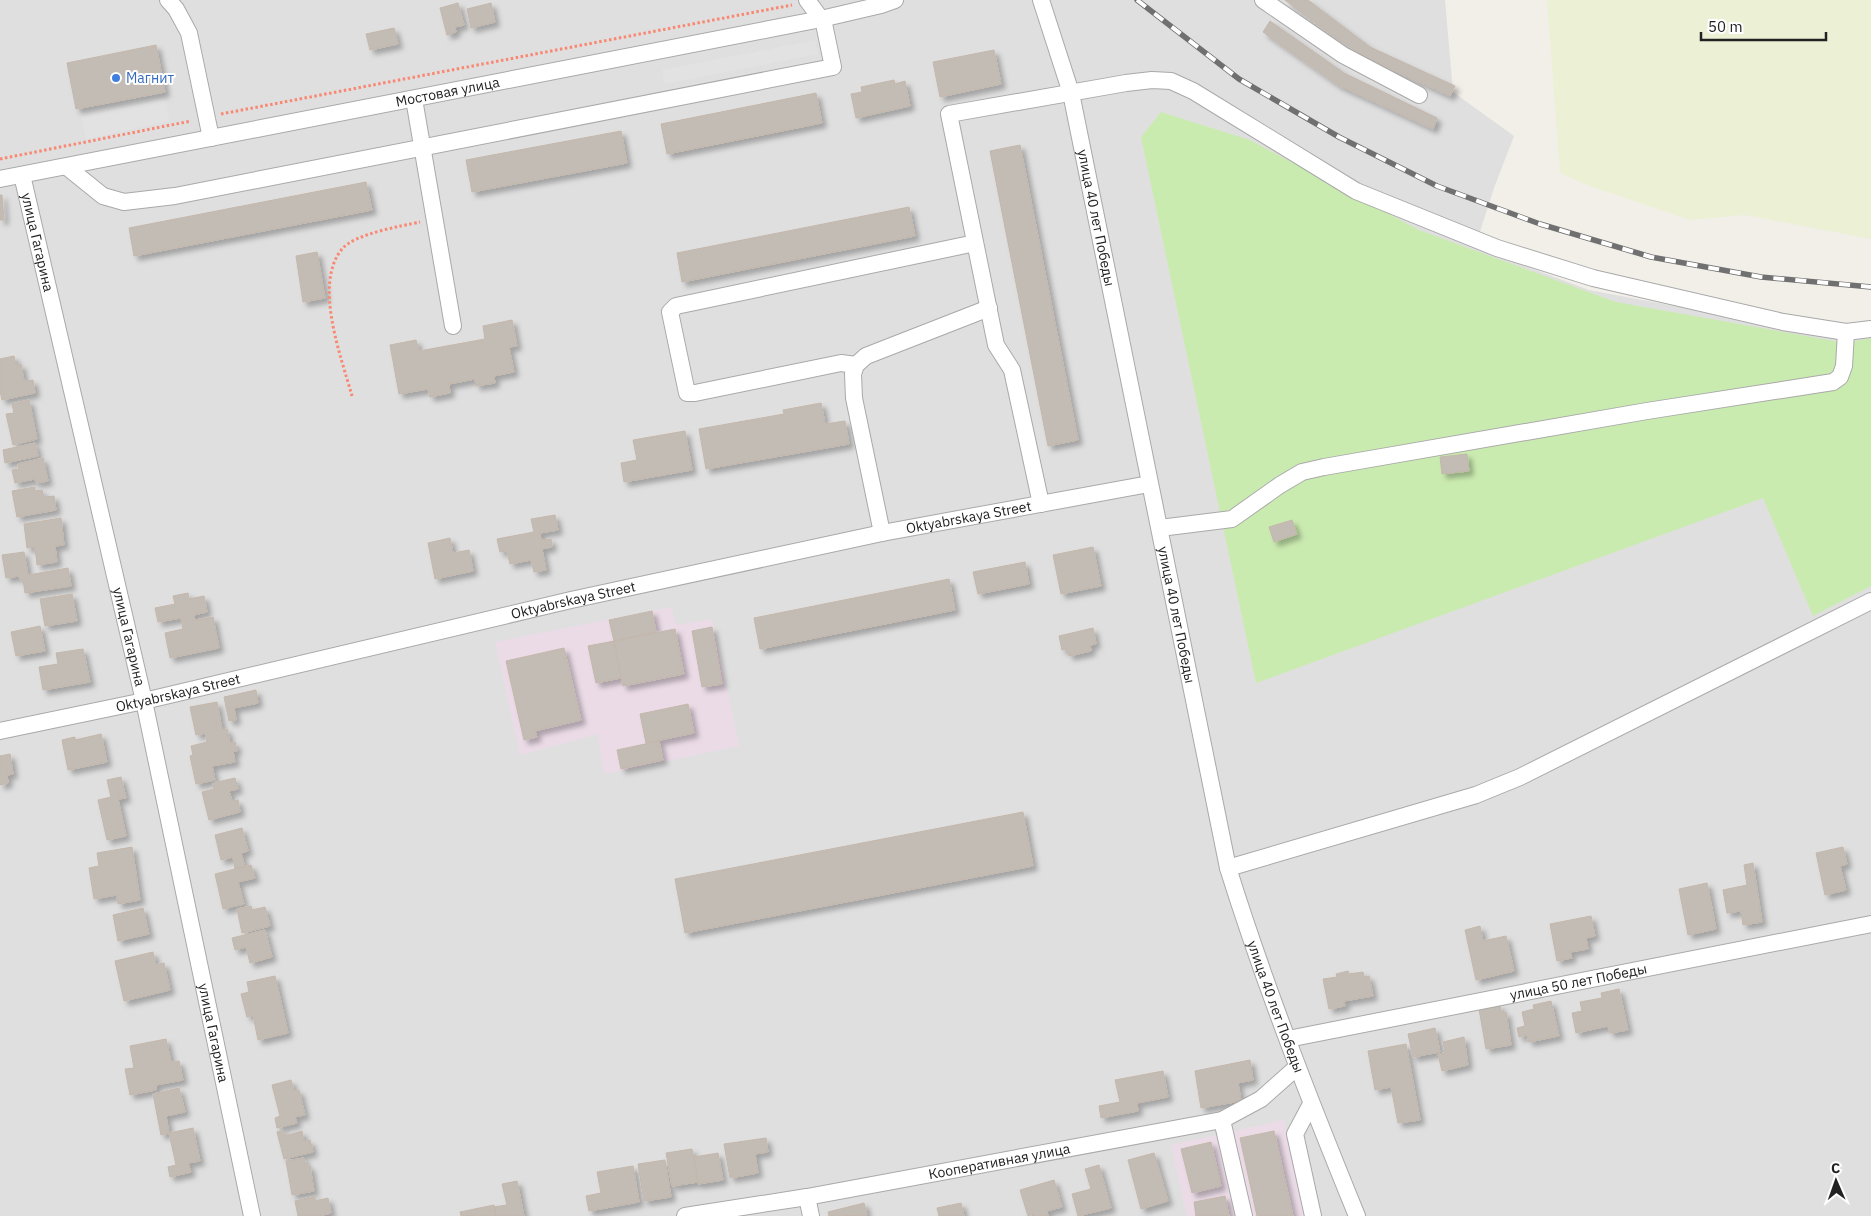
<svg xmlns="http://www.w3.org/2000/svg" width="1871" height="1216" font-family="'IBM Plex Sans',sans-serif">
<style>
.residential{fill:#e0dfdf}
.industrial{fill:#ebdbe7}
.farmland{fill:#ecf0d5}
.grass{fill:#caebb0}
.parking{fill:#e2e2e2}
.building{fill:#c3bcb5;stroke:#c4b7ab;filter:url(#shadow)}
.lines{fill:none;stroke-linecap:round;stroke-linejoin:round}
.minor-casing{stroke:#a9a9a9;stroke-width:18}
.path{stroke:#f98873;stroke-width:3;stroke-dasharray:2.5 2.5;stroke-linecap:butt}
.minor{stroke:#fff;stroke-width:16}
.rail-casing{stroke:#707070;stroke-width:5.5}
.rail{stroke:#fff;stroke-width:4;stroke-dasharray:11;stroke-linecap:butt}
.shop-dot{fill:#3f7fe0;stroke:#fff;stroke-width:2}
.labels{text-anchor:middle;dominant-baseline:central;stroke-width:4;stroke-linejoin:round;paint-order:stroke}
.shop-label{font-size:14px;fill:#366cbe;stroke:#fff;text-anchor:start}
.street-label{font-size:14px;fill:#222;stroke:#fff}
</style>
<defs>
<filter id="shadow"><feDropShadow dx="4.5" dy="4.5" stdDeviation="2.5" flood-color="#0004"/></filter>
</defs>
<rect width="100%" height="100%" fill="#f2efe9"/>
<path class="residential" d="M0,0H1445L1453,92L1514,136L1494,188L1475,247L1589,290L1835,336L1871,335V1216H0Z"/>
<path class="industrial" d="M671,607L676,625L712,619L739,746L604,774L598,734L520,755L495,642Z
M1284,1120L1306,1216H1187L1171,1145Z"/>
<path class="farmland" d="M1547,0H1871V239L1745,215L1690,220L1587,185L1560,173Z"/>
<path class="grass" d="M1161,112L1250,140L1419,230L1616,302L1845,343L1871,338V586L1813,616L1763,498L1256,683L1141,137Z"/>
<path class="parking" d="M815,40L818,54L664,84L662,70Z
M165,99L170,121L86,139L81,117Z"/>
<path class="building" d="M1285,0H1308L1370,47L1455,86L1450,96L1365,57L1319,26Z
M458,3L464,25L455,27L456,32L447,35L440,8Z
M491,3L495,22L471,28L467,9Z
M1270,21L1344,73L1437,118L1433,129L1338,85L1263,32Z
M394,28L398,44L370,50L366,34Z
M156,45L165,92L76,109L67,63Z
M994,50L1001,84L940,97L933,62Z
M894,80L895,84L905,81L910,106L856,118L851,94L862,92L861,87Z
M816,93L822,123L667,154L661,124Z
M621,131L627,163L472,192L466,160Z
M1020,145L1078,440L1048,446L990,151Z
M366,182L372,210L134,256L129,228Z
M0,195H2L4,220H0Z
M909,207L915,236L682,282L677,253Z
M317,252L325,298L303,302L296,256Z
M512,320L517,346L509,347L514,372L494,376L495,383L476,386L475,379L449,384L450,393L430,397L428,389L399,394L390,345L416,340L419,351L485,339L483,326Z
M14,356L16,365L21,364L24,381L33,380L35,393L2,400L0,391V359Z
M29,400L37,439L13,445L6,414L14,413L12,404Z
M821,403L825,424L845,421L849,444L706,469L699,429L784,414L783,410Z
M685,431L692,470L624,482L621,463L637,460L633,440Z
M35,443L38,456L5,463L3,450Z
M1467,454L1469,471L1442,474L1440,457Z
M43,458L48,481L36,483L35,479L15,483L12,470L19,469L18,464Z
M35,487V491L42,490L44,497L54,496L56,510L17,517L12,491Z
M555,515L558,530L540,533L541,540L551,539L552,547L542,549L546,570L534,572L531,560L510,564L507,551L500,552L497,539L534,532L531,519Z
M61,518L64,545L55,546L57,562L37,565L35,547L27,548L24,524Z
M1292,520L1297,534L1274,542L1269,527Z
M450,538L453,553L469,550L473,571L435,579L428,543Z
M1093,547L1101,586L1061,594L1053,555Z
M24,552L28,575L68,568L71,586L25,593L23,579L20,580L19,576L6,578L2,555Z
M1025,562L1029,584L978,594L973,572Z
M949,579L955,610L760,649L754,618Z
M188,593L189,599L204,596L207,612L194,615L195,620L213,617L219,648L170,658L165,633L183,629L181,618L158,622L155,608L175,604L173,596Z
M72,594L77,621L45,626L40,599Z
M652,611L656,632L614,641L609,620Z
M40,626L45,651L16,656L11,632Z
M712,627L722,684L702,687L692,631Z
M1093,628L1096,644L1090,645L1091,651L1069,656L1068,649L1062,650L1059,636Z
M675,629L684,674L623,686L614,641Z
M614,641L621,678L596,683L588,646Z
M564,648L581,720L535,731L537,737L524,740L506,661Z
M83,649L90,682L43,690L39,667L58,664L56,653Z
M256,690L258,703L234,708L236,720L229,721L224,697Z
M217,702L222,730L227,729L230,743L235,742L237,751H233L235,762L212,766L215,780L196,784L190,756L193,755L191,746L207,742L205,733L196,735L190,707Z
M688,704L694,733L646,743L640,714Z
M101,734L107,762L68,770L62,740L75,737V740Z
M659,741L663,760L621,769L617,750Z
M10,754L13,774L7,775L8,783L0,785V756Z
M121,777L126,798L118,799L126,836L107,840L98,800L111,797L107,780Z
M235,778L238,789L229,791L232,801L238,800L240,812L209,820L202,792L214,789L213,783Z
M1023,812L1033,866L685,933L675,879Z
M242,828L248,851L241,853L245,867L235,869L233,857L221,860L215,835Z
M132,847L140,900L118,904L117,895L94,899L89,868L99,866L97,853Z
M1843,847L1847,864L1840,866L1846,890L1825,895L1816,853Z
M1753,863L1762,922L1743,925L1741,911L1727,913L1723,890L1747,885L1744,865Z
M251,865L255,878L238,882L244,904L223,909L215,874Z
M1707,883L1716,929L1688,935L1679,889Z
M251,906L252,910L265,907L270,926L242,933L237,909Z
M143,908L149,934L118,941L113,915Z
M1591,916L1595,936L1586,938L1588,949L1570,952L1572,958L1557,961L1550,924Z
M1480,926L1483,941L1506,936L1514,971L1476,980L1465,930Z
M265,930L272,957L250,963L246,947L235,950L232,938Z
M153,952L156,965L164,963L170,990L124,1001L115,961Z
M1348,971L1349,974L1363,972L1364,977L1369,976L1373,996L1344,1001L1345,1006L1329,1009L1323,979L1337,977L1336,974Z
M275,976L288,1033L258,1040L253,1015L247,1017L241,994L249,992L247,982Z
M1619,989L1628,1030L1610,1033L1608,1026L1576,1033L1572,1013L1582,1011L1580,1002L1602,998L1601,993Z
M1551,1001L1559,1036L1529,1042L1527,1035L1519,1037L1517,1028L1525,1026L1522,1012L1534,1009L1533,1005Z
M1500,1005L1501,1013L1506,1012L1511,1045L1486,1049L1479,1009Z
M1435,1028L1440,1052L1413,1057L1408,1034Z
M1464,1037L1468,1065L1442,1071L1438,1054L1445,1053L1443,1042Z
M166,1039L171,1062L179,1061L183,1080L156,1085V1090L130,1095L125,1069L134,1068L130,1046Z
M1406,1044L1420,1120L1398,1123L1391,1087L1375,1090L1368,1051Z
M1250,1060L1253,1080L1238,1083L1241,1101L1201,1108L1195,1071Z
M1163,1071L1168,1097L1137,1103L1138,1111L1101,1118L1099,1106L1120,1102L1115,1080Z
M291,1080L294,1091L299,1090L305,1115L295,1117L297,1123L277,1128L275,1118L280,1116L272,1085Z
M179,1088L185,1112L166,1116L169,1133L161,1135L153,1094Z
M193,1128L200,1161L188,1163L191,1172L170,1177L168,1167L176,1165L169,1133Z
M283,1130L285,1136L302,1131L304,1142L310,1140L313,1152L284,1159L277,1132Z
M1274,1131L1293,1216H1257L1240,1138Z
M766,1138L768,1152L755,1154L758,1173L730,1178L724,1144Z
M1211,1142L1221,1186L1192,1193L1181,1149Z
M692,1149L698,1182L672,1186L666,1153Z
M718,1153L723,1180L698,1184L694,1157Z
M1154,1153L1168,1201L1141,1209L1128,1160Z
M304,1158L306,1166H310L314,1191L292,1195L286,1161Z
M665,1160L671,1197L644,1201L638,1164Z
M1099,1165L1111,1208L1078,1216L1072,1194L1091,1189L1085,1169Z
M633,1166L639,1202L589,1211L586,1196L601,1193L597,1172Z
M1054,1180L1062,1207L1047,1211L1048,1216H1034V1214L1028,1216L1020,1190Z
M517,1181L524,1216H496L494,1207L507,1205L502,1184Z
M315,1196V1201L328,1198L331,1213L319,1216H298L295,1201Z
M1225,1196L1229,1216H1196L1194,1202Z
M864,1203L867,1215L829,1216L828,1212Z
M961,1203L964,1216H939L937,1208Z
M494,1205L496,1216H461L460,1212Z"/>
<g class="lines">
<defs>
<g id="minor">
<path d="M168,0L176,9L189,33L211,138"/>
<path d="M807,0L821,19"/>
<path id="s1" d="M1041,0L1071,93L1228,868C1265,986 1310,1101 1357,1216"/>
<path d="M1263,0L1343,55L1419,95"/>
<path d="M414,99L453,326"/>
<path d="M67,167L103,196L124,202L175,196L833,67L823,19"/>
<path id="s2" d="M22,175L144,701L252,1216"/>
<path id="s3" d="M0,179L821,19L881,5L895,0"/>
<path d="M856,365L841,363L695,393H687L670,312L676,306L975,243"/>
<path d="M1041,504L1012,370L996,345L949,114L1126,83L1152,80L1171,81L1193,91L1356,191L1497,248L1593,278L1783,322L1846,332L1871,329"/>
<path d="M1160,528L1232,519L1280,485L1302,472L1324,467L1647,411L1833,382L1840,377L1844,366L1846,332"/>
<path d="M882,533L854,398L853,374L856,365L866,356L989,308"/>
<path id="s4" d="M0,731L144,701L571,600L882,533L1149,484"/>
<path d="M1228,868L1476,795L1520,777L1871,601"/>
<path id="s5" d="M1288,1039L1871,924"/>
<path d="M1311,1104L1295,1134L1313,1216"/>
<path d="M1222,1120L1244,1216"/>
<path d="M807,1197L811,1216"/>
<path id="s6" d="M685,1216L807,1197L1222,1120L1261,1099L1297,1067"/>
</g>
</defs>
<use href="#minor" class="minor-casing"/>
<path class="path" d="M221,114L792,5
M0,159L191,121
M352,396C341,356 313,284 342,249C354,234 401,226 420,222"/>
<use href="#minor" class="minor"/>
<defs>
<path id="rail" d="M1137,0L1239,79L1339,137L1437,186L1540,224L1651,257L1761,277L1871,287"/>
</defs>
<use href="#rail" class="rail-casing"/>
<use href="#rail" class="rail"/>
</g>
<circle class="shop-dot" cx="116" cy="78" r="5"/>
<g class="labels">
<g class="shop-label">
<text x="126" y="78">Магнит</text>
</g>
<g class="street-label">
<text stroke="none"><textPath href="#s3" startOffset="456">Мостовая улица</textPath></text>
<text stroke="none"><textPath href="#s1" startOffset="225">улица 40 лет Победы</textPath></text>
<text stroke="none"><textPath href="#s2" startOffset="69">улица Гагарина</textPath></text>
<text stroke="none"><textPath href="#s4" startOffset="992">Oktyabrskaya Street</textPath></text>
<text stroke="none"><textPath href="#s4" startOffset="588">Oktyabrskaya Street</textPath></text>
<text stroke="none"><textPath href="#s1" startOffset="630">улица 40 лет Победы</textPath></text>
<text stroke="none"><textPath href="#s2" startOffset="474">улица Гагарина</textPath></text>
<text stroke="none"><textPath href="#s4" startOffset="182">Oktyabrskaya Street</textPath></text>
<text stroke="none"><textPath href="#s5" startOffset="296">улица 50 лет Победы</textPath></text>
<text stroke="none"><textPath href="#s1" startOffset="1035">улица 40 лет Победы</textPath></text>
<text stroke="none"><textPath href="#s2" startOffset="879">улица Гагарина</textPath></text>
<text stroke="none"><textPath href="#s6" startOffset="319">Кооперативная улица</textPath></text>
</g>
</g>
<g transform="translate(1836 1181) rotate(358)" stroke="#ffffff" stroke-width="4" paint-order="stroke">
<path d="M0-4L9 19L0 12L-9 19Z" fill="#222222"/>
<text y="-8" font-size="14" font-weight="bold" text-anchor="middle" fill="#222222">С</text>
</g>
<path d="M1701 32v8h125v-8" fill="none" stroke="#222222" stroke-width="2.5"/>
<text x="1708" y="32" font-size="15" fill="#222222" stroke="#ffffff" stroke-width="4" paint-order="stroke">50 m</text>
</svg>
